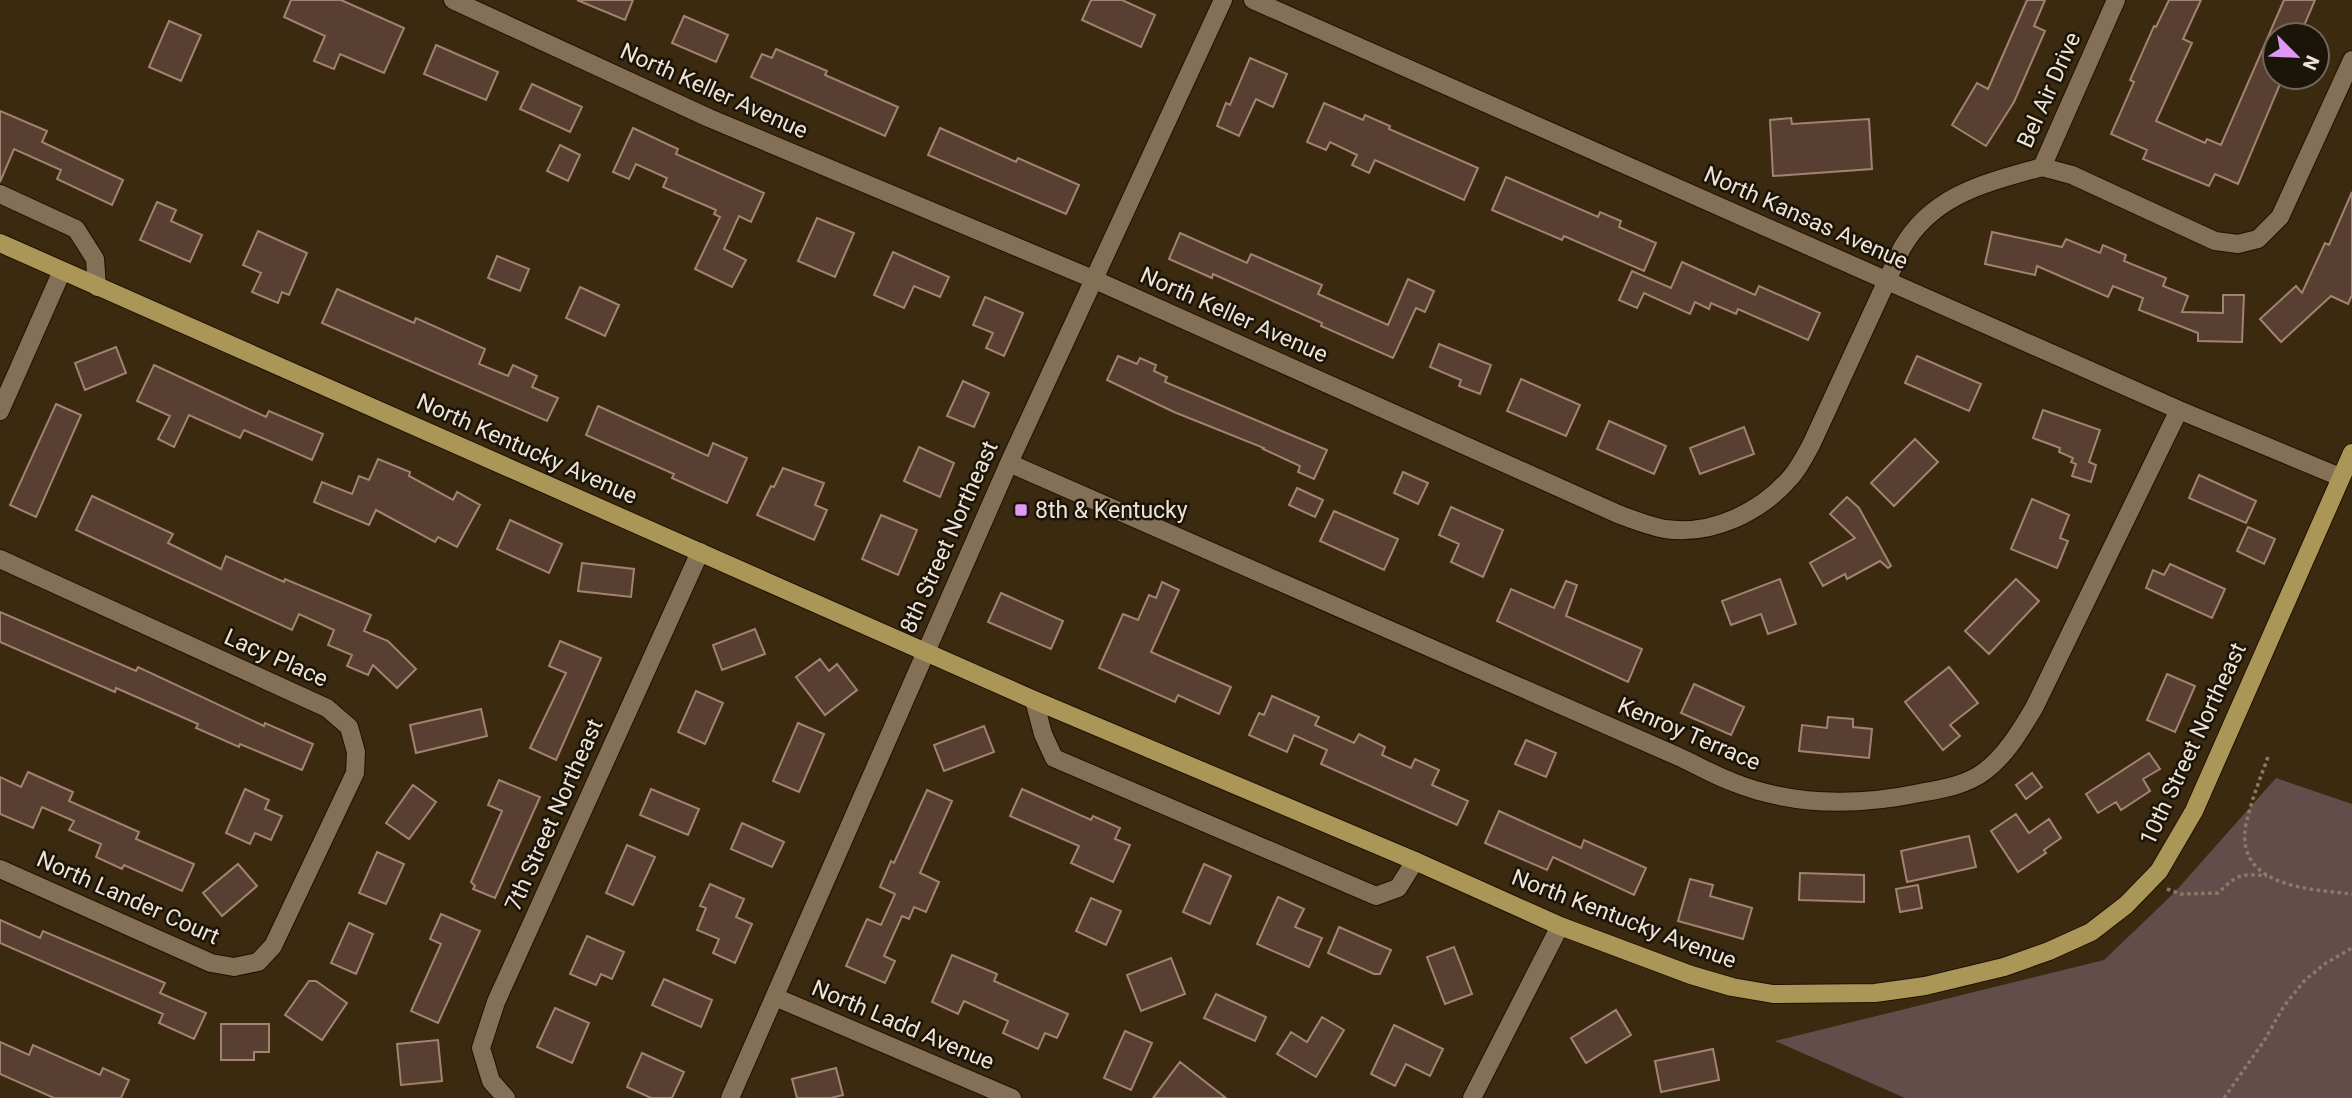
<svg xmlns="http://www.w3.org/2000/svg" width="2352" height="1098" font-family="Roboto,sans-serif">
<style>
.green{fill:#624d4a}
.building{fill:#583f31;stroke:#a28371;stroke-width:2}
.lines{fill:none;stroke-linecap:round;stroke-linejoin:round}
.minor-casing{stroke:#211100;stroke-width:20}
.major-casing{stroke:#211100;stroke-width:20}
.path{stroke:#8a7b66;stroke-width:3.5;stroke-dasharray:3.5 3.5;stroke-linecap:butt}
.minor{stroke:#847056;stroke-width:18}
.major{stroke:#aa9758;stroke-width:18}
.poi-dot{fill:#dd99f3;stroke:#1b1409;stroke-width:2.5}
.labels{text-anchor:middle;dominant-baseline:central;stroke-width:5;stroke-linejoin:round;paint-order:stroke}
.street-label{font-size:23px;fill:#eee3d4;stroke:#1b1409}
.poi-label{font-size:23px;fill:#eee3d4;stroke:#1b1409;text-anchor:start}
</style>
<rect width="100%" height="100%" fill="#3b2910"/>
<path class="green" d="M2276,778L2352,804V1098H1905L1775,1041L2104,960L2174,893Z"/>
<path class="building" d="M291,0H341L404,28L384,73L340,54L334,69L314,61L325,36L284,17Z
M577,0H633L625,20Z
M1091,0H1122L1155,15L1141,47L1082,20Z
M2027,0H2045L2034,26L2045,31L2014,102L1986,146L1952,125L1977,83L1988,89Z
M2169,0H2201L2183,39L2192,43L2156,121L2205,143L2207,139L2221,145L2284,0H2315L2300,35H2275V77H2283L2238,184L2215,174L2209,186L2143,159L2147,150L2111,134L2134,82L2130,80L2154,26L2156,27Z
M684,16L728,35L716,62L672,43Z
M169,21L201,35L181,81L149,67Z
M436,45L498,72L486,100L424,74Z
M776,49L827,71L825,75L898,107L885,136L751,77L762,54L772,58Z
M1250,58L1287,74L1273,107L1256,99L1239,136L1217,126L1226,103L1230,105Z
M532,84L582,107L570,132L520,109Z
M1324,103L1363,120L1365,115L1390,126L1389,129L1478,168L1464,200L1375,160L1369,173L1352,165L1357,155L1330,142L1326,150L1307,142Z
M0,111L47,131L42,142L123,180L112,205L57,179L61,170L14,149L0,182Z
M1791,118L1792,124L1869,119L1872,169L1773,176L1770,120Z
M633,128L678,149L676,154L764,193L751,222L739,216L724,249L746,260L732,287L695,269L720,217L714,214L716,210L663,187L667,178L636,164L629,179L613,172Z
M940,128L1016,162L1018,158L1079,185L1066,214L928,155Z
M560,145L580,155L568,181L547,171Z
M1506,177L1598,217L1600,212L1621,221L1619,227L1656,243L1644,271L1564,236L1562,240L1492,210Z
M2352,192V295L2348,304L2331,296L2281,342L2260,319L2296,286L2302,293L2325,243L2329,245Z
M157,202L176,210L171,221L202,235L190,262L140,240Z
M817,218L854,233L835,277L798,261Z
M258,231L307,253L289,295L282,292L278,303L252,292L261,273L243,265Z
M1992,232L2062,247L2066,239L2100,253L2103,245L2126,255L2124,261L2166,278L2163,286L2188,296L2182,312L2223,313V295H2244L2242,342L2198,341V333L2139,310L2143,298L2113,286L2108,297L2037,266L2035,275L1985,264Z
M1180,233L1247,263L1251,254L1322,285L1318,294L1388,325L1408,279L1434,291L1425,312L1416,308L1393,358L1321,326L1322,323L1213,274L1212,278L1169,259Z
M893,252L949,277L940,297L914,286L904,308L874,295Z
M497,256L529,269L520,291L488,278Z
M1682,262L1755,295L1759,286L1820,313L1808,340L1738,309L1736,314L1711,303L1709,309L1695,302L1690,314L1644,293L1637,308L1619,300L1632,271L1671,288Z
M580,287L619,305L605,336L566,318Z
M337,289L414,323L416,318L485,349L479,364L508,376L513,365L537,376L532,387L558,398L547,421L322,323Z
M985,297L1023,313L1004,356L986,348L993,333L973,325Z
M1439,344L1491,365L1480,394L1459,386L1461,380L1430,367Z
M116,347L126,373L85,390L75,363Z
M1118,356L1137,364L1140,358L1156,365L1154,371L1167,377L1165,382L1327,450L1314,479L1298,472L1300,466L1263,449L1264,448L1174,412L1107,380Z
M1917,356L1981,384L1969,411L1905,383Z
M154,365L266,417L269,411L323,434L312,460L244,430L240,438L189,415L174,447L158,439L170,416L137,401Z
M1521,379L1580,405L1566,436L1507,411Z
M963,381L989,393L974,427L947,416Z
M56,404L81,415L36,517L10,505Z
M598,406L708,456L713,443L747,458L727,503L672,478L674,474L586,435Z
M2043,410L2100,430L2089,462L2096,465L2091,482L2072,476L2076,464L2071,462L2073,458L2059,452L2060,448L2033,438Z
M1609,421L1666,446L1654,474L1597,449Z
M1744,427L1754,454L1700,474L1690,448Z
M1915,439L1938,462L1894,506L1871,483Z
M919,447L954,463L940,497L904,481Z
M378,459L410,472L409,476L453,500L457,492L480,505L457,547L438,537L435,542L376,510L369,525L314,502L322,482L352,494L359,476L369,480Z
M783,468L824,483L815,505L827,510L814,540L757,515L771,486L774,487Z
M1403,472L1428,483L1418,504L1394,493Z
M2199,475L2256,501L2246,523L2189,498Z
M1297,488L1323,500L1315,517L1289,505Z
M92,496L173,534L168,543L221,569L226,556L284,582L285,579L371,615L364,631L388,641L416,669L397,688L373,665L368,675L347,666L352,655L328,645L334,630L299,614L292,630L76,530Z
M1847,497L1859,508L1891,566L1888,568L1880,561L1847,579L1845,574L1823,586L1810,563L1855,538L1830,514Z
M2032,499L2069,515L2060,538L2068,541L2057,568L2011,549Z
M1451,507L1503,530L1483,577L1451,562L1459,544L1439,535Z
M1334,511L1398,539L1384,570L1320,541Z
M881,515L917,530L898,575L862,559Z
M510,520L562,544L549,573L497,549Z
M2248,527L2275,539L2264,564L2237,551Z
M582,563L634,569L631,597L578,591Z
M2170,564L2225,589L2212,618L2146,588L2153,570L2164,575Z
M1780,579L1796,624L1768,634L1761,614L1731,625L1722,601Z
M2016,579L2039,601L1989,654L1965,631Z
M1566,581L1577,585L1566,616L1642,649L1628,682L1497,621L1511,589L1554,608Z
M1162,582L1179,590L1151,652L1231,687L1219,714L1178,695L1175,702L1099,668L1123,614L1138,620L1149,595L1156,598Z
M1001,593L1063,621L1051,649L988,622Z
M0,612L136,671L138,667L264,726L265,723L313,744L302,770L240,744L239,747L196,728L198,724L116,688L115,692L0,642Z
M755,629L765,654L722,670L713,645Z
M560,641L601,658L556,760L530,748L566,673L549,666Z
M820,659L829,671L837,664L857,690L825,715L796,677Z
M1949,667L1978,703L1950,725L1960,736L1943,750L1905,702Z
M2167,674L2195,686L2175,732L2147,720Z
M1694,684L1744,707L1731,735L1681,713Z
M696,691L723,703L705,744L678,732Z
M1272,696L1319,717L1315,725L1354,743L1359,734L1385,747L1382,755L1411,768L1415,759L1439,770L1432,785L1468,801L1457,825L1321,764L1327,750L1294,735L1287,752L1249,735L1259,713L1264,715Z
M481,709L487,736L416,753L410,725Z
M1828,717L1853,719V727L1872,729L1869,758L1799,751L1802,725L1827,728Z
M798,723L824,734L799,792L773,781Z
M984,726L994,752L944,771L934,745Z
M1526,740L1556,753L1546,777L1515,764Z
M2149,753L2160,769L2143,779L2150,791L2121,810L2116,802L2098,813L2086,794Z
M28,772L73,792L69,801L139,832L136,839L194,864L182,891L124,865L122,869L96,857L101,844L69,830L74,821L42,807L33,828L0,814V777L21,787Z
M2032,773L2042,787L2026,799L2016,785Z
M499,780L540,797L495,898L473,889L475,886L471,882L502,811L488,805Z
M413,785L436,802L409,839L386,823Z
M245,789L269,800L265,809L282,816L271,840L255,833L250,844L226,833Z
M651,789L699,809L688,835L640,815Z
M1022,789L1091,820L1093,816L1120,828L1115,839L1130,845L1113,882L1071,863L1079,846L1010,816Z
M927,790L952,801L920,873L939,882L926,912L914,907L909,919L902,916L884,956L895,961L885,983L846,966L867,919L881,925L895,894L880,887L891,861L894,863Z
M1499,811L1581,848L1584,840L1646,868L1634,895L1553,857L1547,870L1485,843Z
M2016,814L2029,833L2049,819L2061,838L2044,850L2046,853L2018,872L1991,831Z
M742,823L784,842L772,867L731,849Z
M1969,836L1976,867L1907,882L1901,851Z
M627,845L655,857L633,905L606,893Z
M377,852L404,864L386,904L359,893Z
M238,864L257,886L222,916L203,893Z
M1204,864L1231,876L1210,924L1183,912Z
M1800,873L1864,875V902L1799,900Z
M1690,879L1713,885L1710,896L1752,908L1743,939L1678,921Z
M710,884L744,899L736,917L752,924L735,963L713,953L719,939L697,930L706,908L700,906Z
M1918,885L1922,908L1900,912L1896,889Z
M1278,897L1304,909L1295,927L1322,938L1309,967L1257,944Z
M1091,898L1121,911L1106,945L1076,931Z
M441,914L480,931L438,1023L411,1011L441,944L430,939Z
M0,920L40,938L43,931L165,983L160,993L206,1013L194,1039L159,1023L163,1014L0,943Z
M349,923L373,934L356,974L331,963Z
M1339,927L1391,950L1380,974H1374L1328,953Z
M587,936L624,952L612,979L601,974L596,985L570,974Z
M1454,947L1472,994L1445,1004L1427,957Z
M952,955L997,974L994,981L1068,1014L1057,1038L1045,1033L1038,1049L1003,1033L1008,1021L964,1001L958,1014L932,1002Z
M1171,958L1185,994L1141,1011L1127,975Z
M664,979L712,1000L701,1027L652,1005Z
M309,981H316L347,1003L322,1040L285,1015Z
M1216,994L1266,1017L1255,1041L1204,1018Z
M555,1008L589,1023L572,1063L537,1047Z
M1616,1010L1631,1035L1586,1063L1571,1038Z
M1322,1017L1344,1030L1316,1077L1277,1054L1291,1032L1307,1042Z
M221,1024H269V1052H254V1060H221Z
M1394,1025L1443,1049L1430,1076L1406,1064L1395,1086L1371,1074Z
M1125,1031L1152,1043L1131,1090L1104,1078Z
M438,1040L442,1081L401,1085L397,1044Z
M0,1042L29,1055L33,1045L100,1075L103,1068L129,1080L121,1098H54L0,1074Z
M1713,1049L1719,1080L1661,1092L1655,1061Z
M642,1053L684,1072L672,1098H651L627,1087Z
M1180,1062L1226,1098H1153Z
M836,1068L843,1095L831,1098H797L792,1079Z"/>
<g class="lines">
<defs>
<path id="minor" d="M453,0L709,118L1093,279L1618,514C1634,520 1649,526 1665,529C1712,536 1761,512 1791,477C1799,468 1805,456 1811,445L1902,248C1933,194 1986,183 2042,167L2116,0
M1253,0L2179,410L2340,477
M2042,167L2072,175L2215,241L2238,244L2258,239L2280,217L2352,60
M0,194L76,229L95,259L97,287
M0,411L62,271
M1009,463L1677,756C1695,764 1712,774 1730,781C1790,806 1857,806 1920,793C1942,789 1967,785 1985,771C2007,754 2020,731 2034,708L2179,410
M0,559L327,708L349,727L356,752L355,773L273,946L258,962L234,967L211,963L0,869
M1034,700L1043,734L1054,758L1376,896L1398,888L1415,861
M775,997L1012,1098
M506,1098L491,1081L481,1048L496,1002L700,552
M730,1098L1009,463L1223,0
M1472,1098L1560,926"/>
<path id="major" d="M0,243L1034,700L1415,861L1560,926L1691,975L1732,987L1773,994L1875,993L1925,986L2004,967L2049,951L2091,932L2126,905L2159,871L2194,811L2352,453"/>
</defs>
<use href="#minor" class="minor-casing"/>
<use href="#major" class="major-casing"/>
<path class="path" d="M2268,757C2260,779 2251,801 2246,824C2234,887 2309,889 2352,894
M2167,889L2181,894L2218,893C2237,875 2240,873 2267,876
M2224,1098L2264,1041L2284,1006L2305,980L2326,963L2352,948"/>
<use href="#minor" class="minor"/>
<use href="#major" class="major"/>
</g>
<rect class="poi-dot" x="1014" y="503" width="14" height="14" rx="3.5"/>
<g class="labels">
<g class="street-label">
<text transform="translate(2049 90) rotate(-66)">Bel Air Drive</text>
<text transform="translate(714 91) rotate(24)">North Keller Avenue</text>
<text transform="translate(1806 218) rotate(24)">North Kansas Avenue</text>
<text transform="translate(1234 315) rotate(24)">North Keller Avenue</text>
<text transform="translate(527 449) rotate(24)">North Kentucky Avenue</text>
<text transform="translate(949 537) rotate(-66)">8th Street Northeast</text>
<text transform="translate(276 658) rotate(24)">Lacy Place</text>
<text transform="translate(1689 734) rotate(23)">Kenroy Terrace</text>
<text transform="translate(2193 744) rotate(-65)">10th Street Northeast</text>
<text transform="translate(554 815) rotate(-66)">7th Street Northeast</text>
<text transform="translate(128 898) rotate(24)">North Lander Court</text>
<text transform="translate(1624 919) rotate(21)">North Kentucky Avenue</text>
<text transform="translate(903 1025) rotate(23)">North Ladd Avenue</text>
</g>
<g class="poi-label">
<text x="1035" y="510">8th &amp; Kentucky</text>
</g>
</g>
<g transform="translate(2296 56) rotate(114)"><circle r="33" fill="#1b1409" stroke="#6f675a" stroke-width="2"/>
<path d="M0-5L12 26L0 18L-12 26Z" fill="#dd99f3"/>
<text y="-10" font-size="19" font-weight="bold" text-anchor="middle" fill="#eee3d4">N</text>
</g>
</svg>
